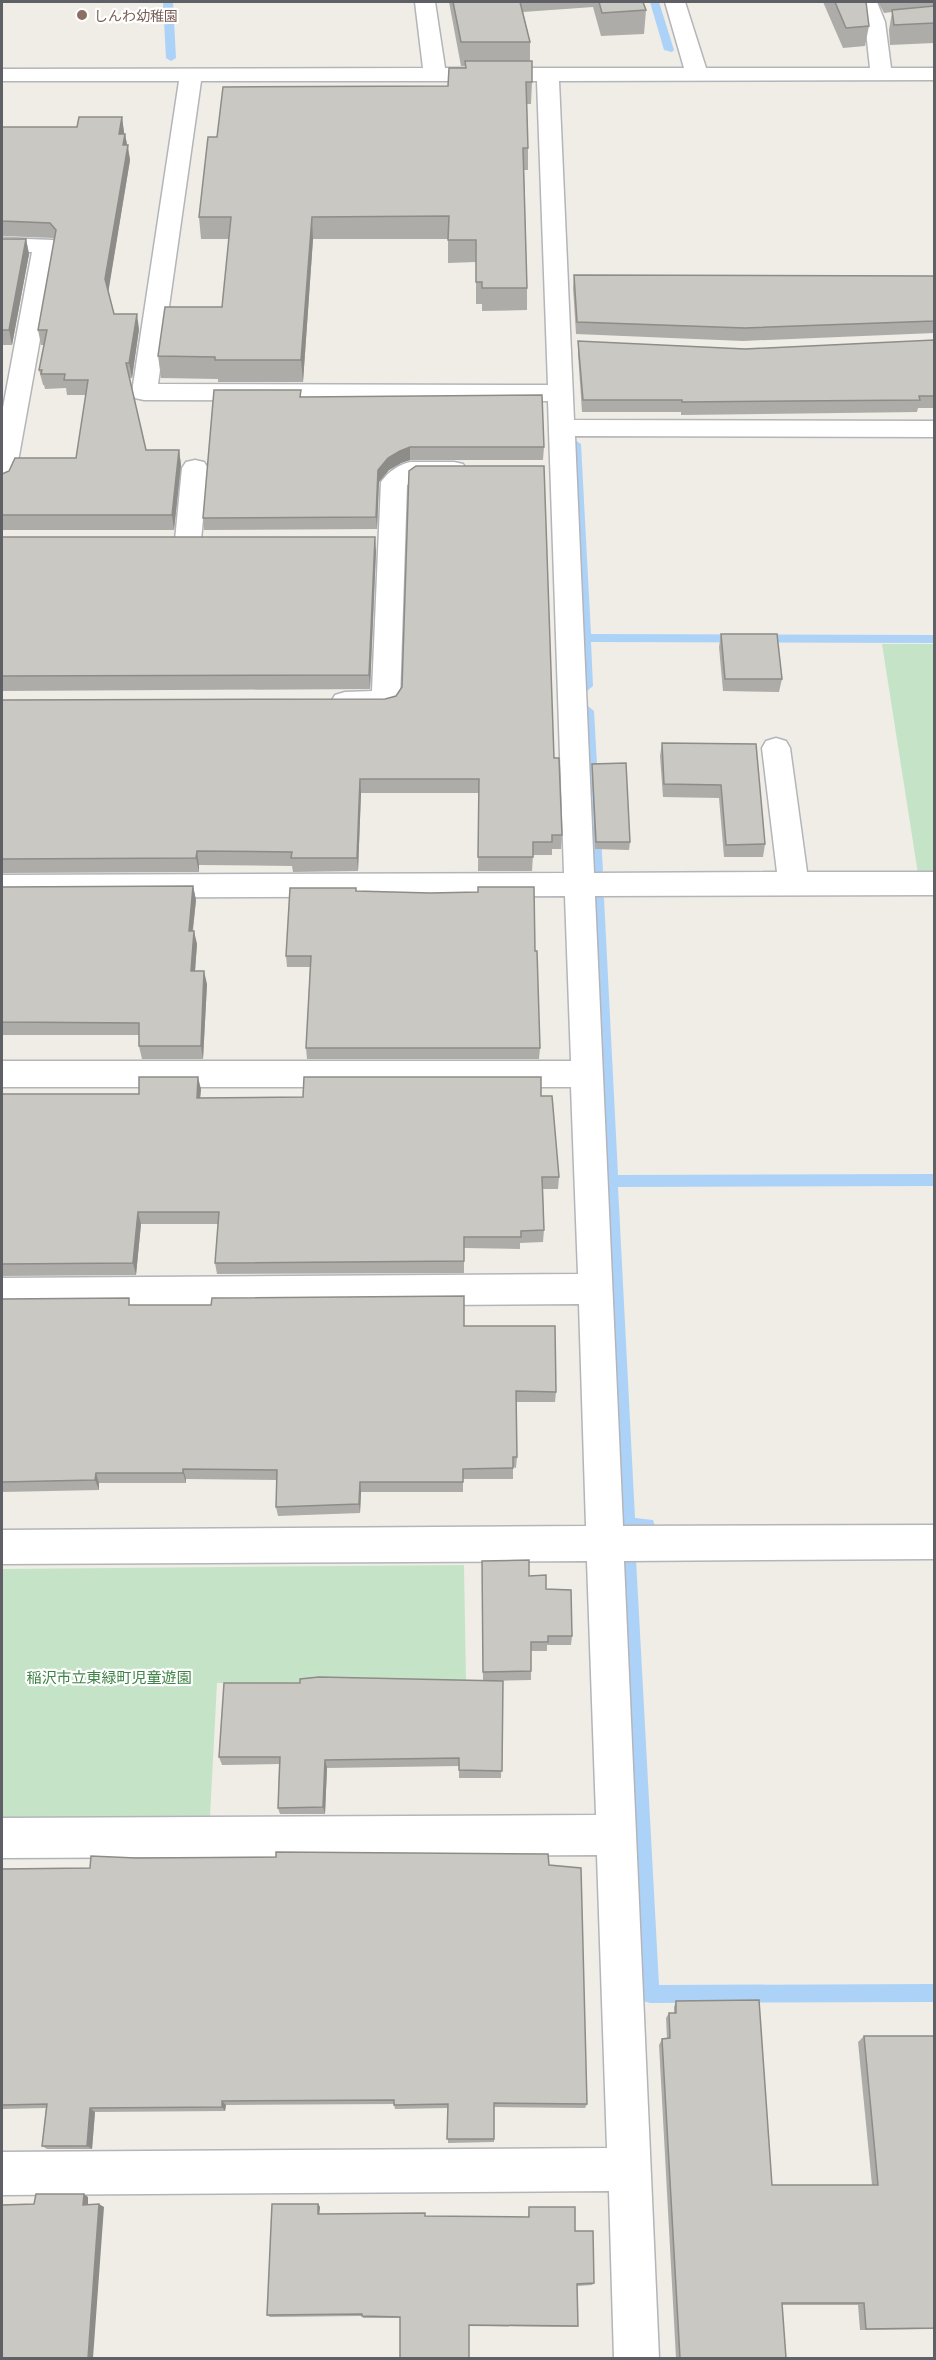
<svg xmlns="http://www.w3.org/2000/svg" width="936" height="2360" font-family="'Golos Text','Noto Sans JP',sans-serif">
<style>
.green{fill:#c5e4c7}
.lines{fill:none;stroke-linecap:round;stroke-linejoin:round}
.stream{fill:#add2f8;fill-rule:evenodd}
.minor-casing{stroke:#b3b5ba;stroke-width:3}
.minor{fill:#fff;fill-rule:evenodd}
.wall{fill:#aeaca8}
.shaded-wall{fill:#8d8c88}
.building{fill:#cac8c3;stroke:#8d8c88;stroke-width:1.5}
.education-dot{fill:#8d6e63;stroke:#fff;stroke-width:2}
.labels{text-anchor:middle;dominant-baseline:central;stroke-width:4.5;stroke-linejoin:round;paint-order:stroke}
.far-education-label{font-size:14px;fill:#785e54;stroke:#fff;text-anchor:start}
.park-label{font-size:15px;fill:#3e8446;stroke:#fff}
</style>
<rect width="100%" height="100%" fill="#efede6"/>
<path class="green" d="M882,644H934V874H918Z
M464,1565L466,1681L217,1683L210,1817L2,1819V1569Z"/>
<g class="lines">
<path class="stream" d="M163,2H173L176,58L171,61L166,58Z
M650,2H659L674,50L672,52L664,50Z
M575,440L581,444L591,634L934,635V643L591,642L593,686L587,691L583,689L578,638L569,444Z
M588,706L594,711L603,871L596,876L589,871L582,711Z
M597,893L604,898L618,1175L934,1174V1186L618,1187L635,1518L653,1520L655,1526L653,1532C643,1535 631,1535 621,1532L619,1526L590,898Z
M628,1551L634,1553L636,1559L659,1985L934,1984V2002L650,2003L643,2001L641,1994L620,1559L622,1553Z"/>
<defs>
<path id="minor" d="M415,2H435L445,68H684L665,2H685L706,68H870L865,22L857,2H877L885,22L891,68H934V80L559,81L574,420L934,421V437L575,436L594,873L777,872L762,748L766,741L776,738L786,741L790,748L807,872H934V895L595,896L623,1526L934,1525V1559L624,1561L659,2358H614L609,2191L2,2195V2152L607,2148L597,1855L2,1858V1818L596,1815L587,1561L2,1564V1530L586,1526L579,1304L2,1308V1278L578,1274L571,1087H2V1061H571L565,896L2,898V875L564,873L548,401L144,400L135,398L132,392L179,81H2V69L423,68ZM201,81H537L548,385L158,384Z
M2,238L53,240L57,245L15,478L11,484L2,487V413L32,252H2Z
M195,460L204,462L208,468L201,540L197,546L188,549L179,546L175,540L182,468L186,462Z
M410,462H454L463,464L467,470L463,476C444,481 423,473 407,485L400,701L396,708C378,714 353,715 335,709L331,702L335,695L345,692L372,691L381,482C388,472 398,465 410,462Z"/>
</defs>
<use href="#minor" class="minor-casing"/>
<use href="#minor" class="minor"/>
</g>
<path class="wall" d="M449,2H643L646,10L644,34L601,36L593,7L523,12L530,42V61L532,82L531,104H527L528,148V170H524L527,288V310L482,311V304H476V262L448,263V239H313L303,382H218V379L161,378L158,356L222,307L229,239H201L199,217L217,137L448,86L465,68V66H461Z
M823,2H866L869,26L865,46L843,48Z
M878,2H934V43L890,45L889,30L892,12L884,13Z
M122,117L124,134H125L127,145H128L130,160L108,291L114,314L139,329L132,378H129L146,450H179L181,465L174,530H2V474L76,458L86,395H67L66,388L45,389L44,385H43L39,370L44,345H41L38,330L55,240L53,238L2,236V127H77Z
M2,239H26L29,254L12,345H2Z
M574,275L934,276V333L743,341L576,334L573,288Z
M934,340V408H918L917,412L681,415V412H582L578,354V341L745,349Z
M301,397L544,447L543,460H410L401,463L389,470L379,482L377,529L204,530L203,518Z
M2,537L376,551L370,689L2,691Z
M721,634L782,679L779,692L723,691L719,647Z
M2,700L554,758L562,835L561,849H552V855H533L532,871H478L479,793H361L358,871L293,872L292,866L199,865V872L2,873Z
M662,743L756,744L765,844L763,857H724L719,798L663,797L660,756Z
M592,764L630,842L629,850L595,849L592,771Z
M193,886L196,900L193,931L197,944L195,971L207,984L203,1059H142L139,1046V1035H2V887Z
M356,891L535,951L540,1048L539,1059H307L306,1048L310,967H287L286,956Z
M201,1089L200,1098L541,1096L559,1177L558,1189H543L544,1230L543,1242L520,1243V1249L464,1248V1273L217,1274L215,1263L218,1224H141L136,1275L2,1276V1094H139Z
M2,1299L131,1305L464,1326L556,1392L555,1402H516L517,1457L516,1468L513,1467V1479H463V1492H361L360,1513L278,1516L276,1507L277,1480L186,1479V1483H99V1490L2,1492Z
M482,1561L529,1576L546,1589L572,1636L571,1645H547V1651H531V1680L488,1681H503L501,1778H459V1766L327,1768L325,1814H280L278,1808L279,1764L222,1765L219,1757L483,1680Z
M136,1858L549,1865L587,2104L585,2108L494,2107V2142L448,2143V2108L395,2109L394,2104L226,2105L225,2111L95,2112L92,2149H47L42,2146L46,2108L2,2109V1869L90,1868Z
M676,2001L772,2185H872L858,2042L864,2036H934V2329L860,2330L858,2305H782L786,2358H676L659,2045L662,2039H667L666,2018L669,2013H674V2007Z
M318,2204L320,2207L319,2214L425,2216L528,2217L529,2207L575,2231L594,2283L592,2285L577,2286L578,2326L577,2327L469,2326L400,2318H363L362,2316L270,2317L267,2315Z"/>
<path class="shaded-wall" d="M122,117L124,132L122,149L119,134Z
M125,134L130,160L108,294L105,279Z
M312,217L313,239L303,382L301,360Z
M26,239L29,254L12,345L9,330Z
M137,314L139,329L132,378L129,363Z
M410,447V460L401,463L389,470L379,482L377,529L376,517L378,470L388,458L400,451Z
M179,450L181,465L174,530L172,515Z
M375,537L376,551L370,689L369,675Z
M360,779L361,793L358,871L357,858Z
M197,851L199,865V872L196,858Z
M193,886L196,900L191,944L189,931Z
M194,931L197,944L194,984L191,971Z
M204,971L207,984L203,1059L201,1046Z
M198,1077L201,1089L199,1110L197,1098Z
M138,1212L141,1224L136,1275L133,1263Z
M183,1469L186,1479V1483L183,1473Z
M96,1473L99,1483V1490L95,1480Z
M360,1482L361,1492L360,1513L359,1504Z
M325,1760L327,1768L325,1814L323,1807Z
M222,2101L226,2105L225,2111L222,2107Z
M90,2108L95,2112L92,2149L87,2146Z
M84,2194L88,2197V2207L83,2205Z
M99,2204L104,2207L93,2358H88Z
M318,2204L320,2207L319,2216L318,2214Z"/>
<path class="building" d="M453,2H520L530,42H461Z
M599,2H643L646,10L602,13Z
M835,2H866L869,26L846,28Z
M934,6V23L894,25L892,10Z
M465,61H532V82H526L528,148H523L527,288H482V282H476V240H448L449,216L312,217L301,360H215V357L158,356L165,307H222L231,217H199L208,137H217L223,87L448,86L449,68H466Z
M79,117H122L119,134H125L123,145H128L105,279L114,314H137L129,363H126L146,450H179L172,515H2V474L9,471L15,458H76L88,380H64L65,374H41L42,370H39L47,330H38L56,230L50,223L2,221V127H77Z
M2,239H26L9,330H2Z
M574,275L934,276V321L745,328L577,322Z
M934,340V396H919L920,400L682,402V400H583L578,341L745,349Z
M214,390H301L300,397L542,395L544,447H410L400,451L388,458L378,470L376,517L203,518Z
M416,466H544L554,758H559L562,835H552V842H533V857H478L479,779H360L357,858H291L292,852L197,851L196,858L2,859V700L385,699L396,696L402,687L409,471Z
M2,537H375L369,675L2,676Z
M721,634H777L782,679H725Z
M662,743L756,744L765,844L726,845L721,785L664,784Z
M626,763L630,842H596L592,764Z
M193,886L189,931H194L191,971H204L201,1046H139V1023L2,1022V887Z
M478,887H534L535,951H537L540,1048H306L311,956H286L290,888H356V891L430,893L478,892Z
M139,1077H198L197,1098L303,1097L304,1077H541V1096H552L559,1177H542L544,1230L521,1231V1237H464V1261L215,1263L219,1212H138L133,1263L2,1264V1094H139Z
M464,1296V1326H555L556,1392L516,1391L517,1457H513V1468L463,1469V1482H360L359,1504L276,1507L277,1470L183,1469V1473H96L95,1480L2,1482V1299L129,1298V1305H211L212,1298Z
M529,1560V1576L546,1575V1589L571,1590L572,1636H548V1642H531V1671L483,1672L482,1561Z
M319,1677L503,1681L502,1771L459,1770V1758L325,1760L323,1807L278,1808L280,1757H219L224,1683H300V1679Z
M276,1852L548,1854L549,1865L581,1868L587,2104L494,2103V2139H447L448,2104L394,2105V2100L222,2101V2107L90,2108L87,2146H42L47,2104L2,2105V1869L90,1868L91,1856L136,1858L276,1857Z
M759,2000L772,2185H878L864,2036H934V2328L866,2329L864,2303H782L786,2358H680L662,2039L670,2038L669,2013H676V2001Z
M36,2194H84L83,2205L99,2204L88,2358H2V2205L34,2204Z
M272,2204H318V2214L425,2213V2216L529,2217V2207H575V2231H593L594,2283L577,2284L578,2326L469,2325V2358H400V2317L362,2316V2314L267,2315Z"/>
<circle class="education-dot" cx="82" cy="15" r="6"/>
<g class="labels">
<g class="far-education-label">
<text x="94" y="15">しんわ幼稚園</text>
</g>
<g class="park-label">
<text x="109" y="1677">稲沢市立東緑町児童遊園</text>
</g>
</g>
<rect width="936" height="2360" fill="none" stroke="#5e6065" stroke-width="6"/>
</svg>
